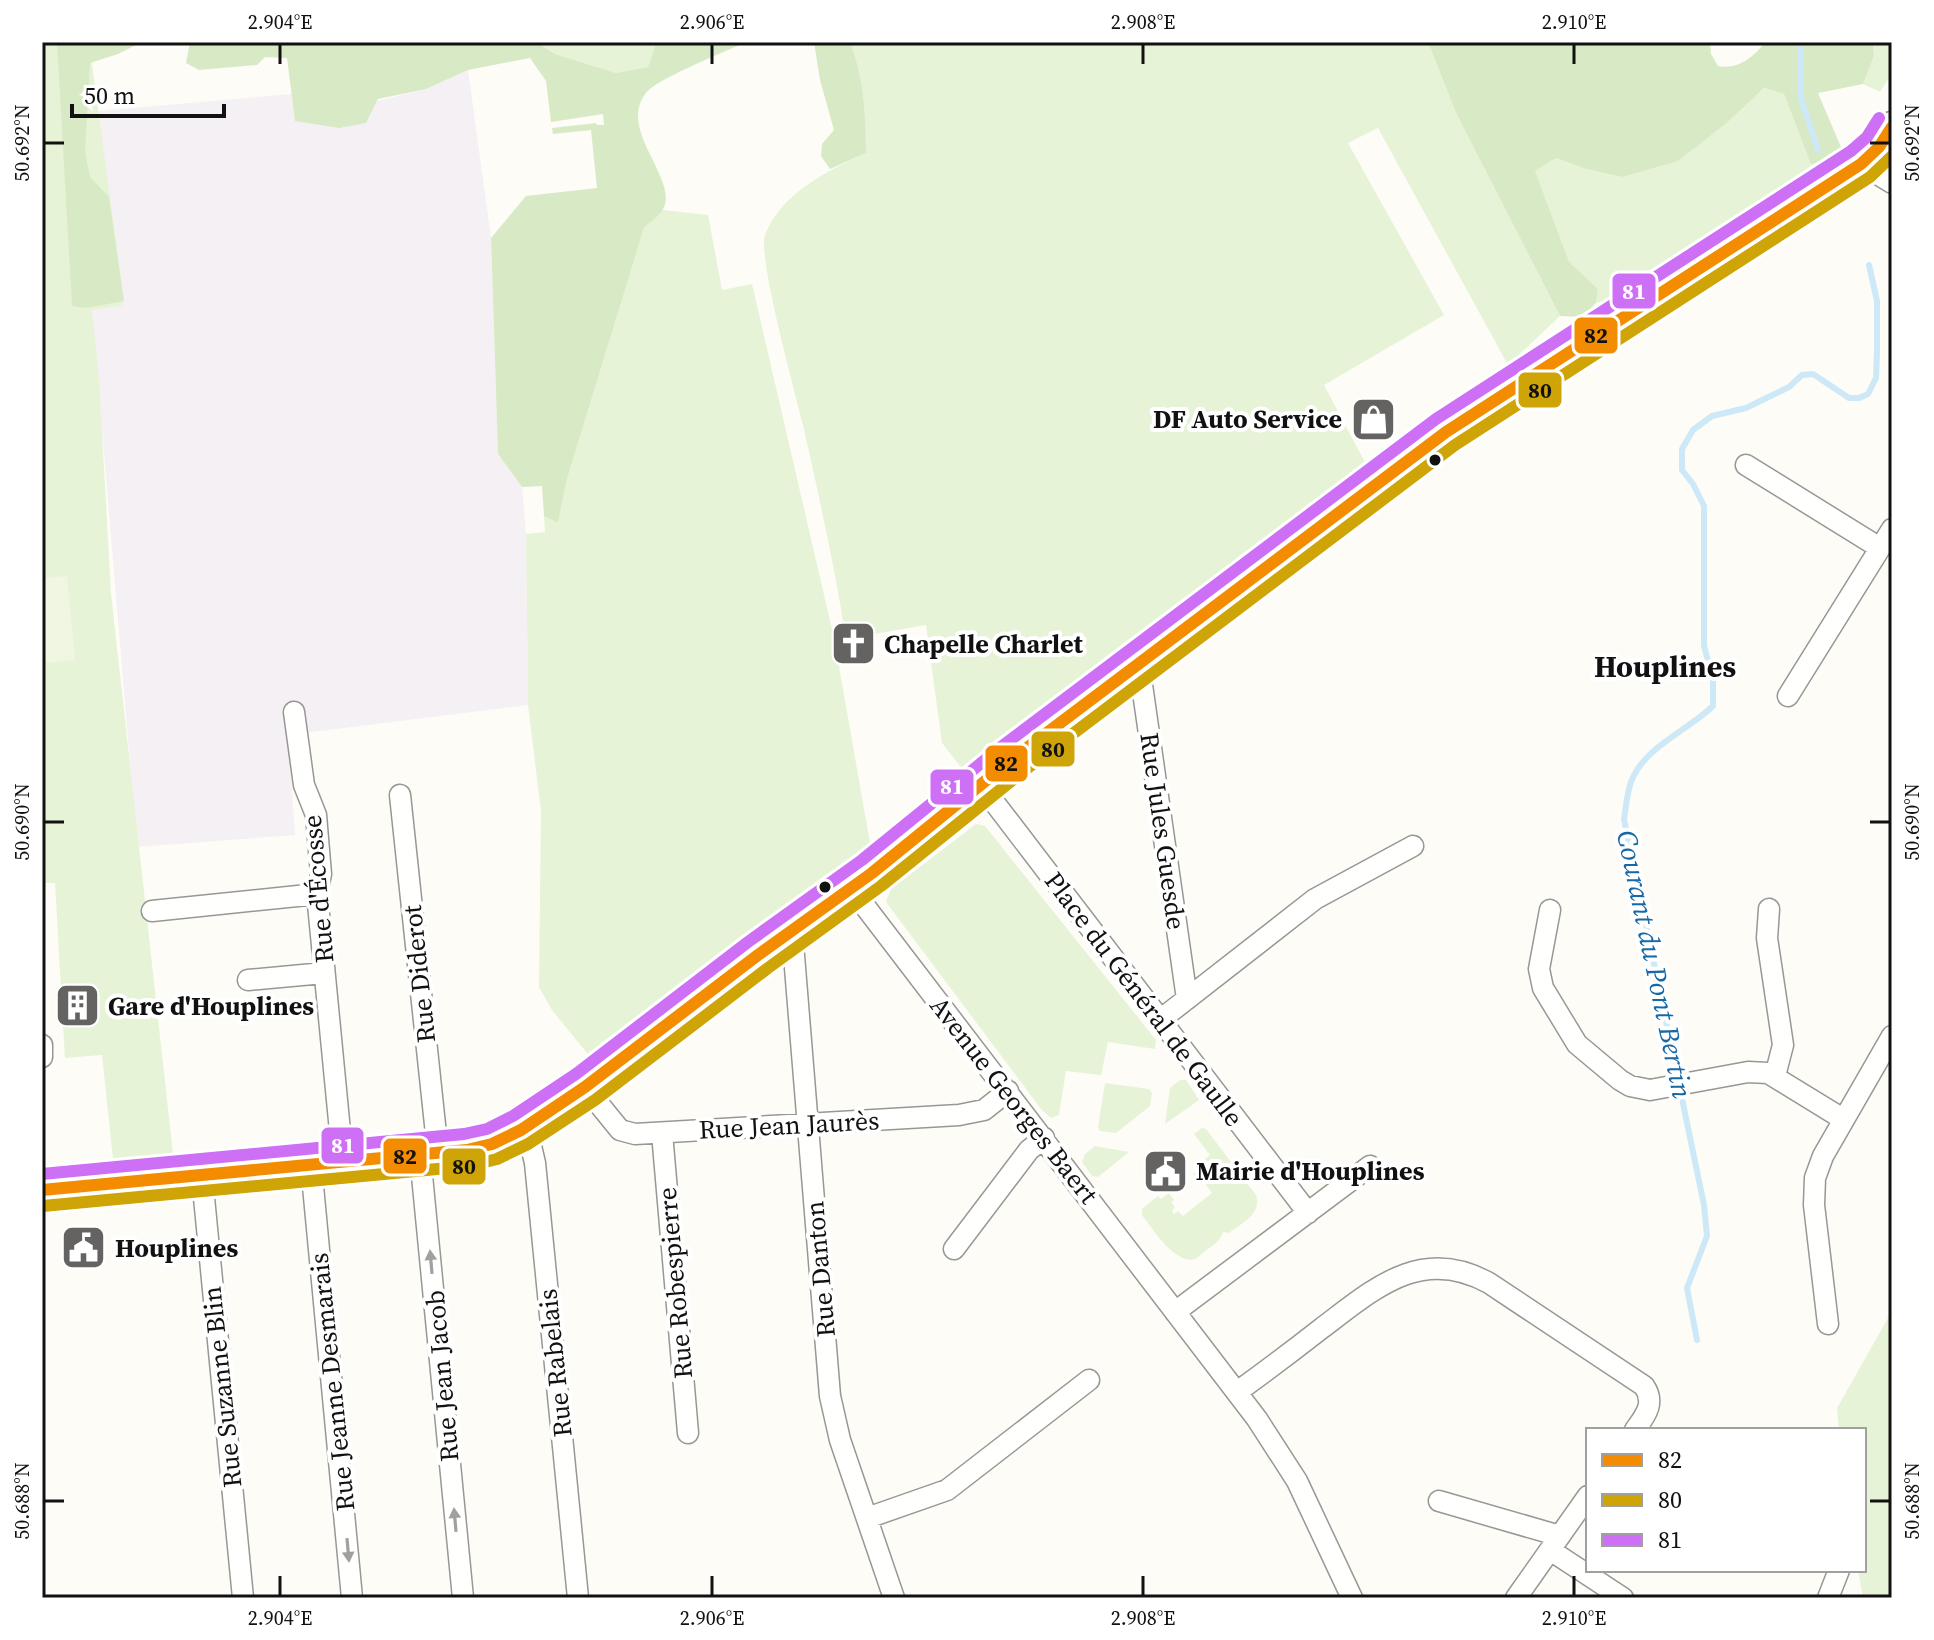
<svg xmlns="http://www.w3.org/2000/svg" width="1934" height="1640" font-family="'Source Serif 4',serif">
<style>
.industrial{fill:#f5f0f3}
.green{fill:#e7f3d7}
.forest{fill:#d8eac5}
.pitch{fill:#f0f6e1}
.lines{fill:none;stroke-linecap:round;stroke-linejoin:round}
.stream{stroke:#cde8f7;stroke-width:6}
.minor-casing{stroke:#979795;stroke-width:23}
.secondary-casing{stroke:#8e8d8b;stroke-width:33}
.minor{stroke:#fffffe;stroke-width:20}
.secondary{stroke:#f6f4eb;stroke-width:30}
.bus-1-casing{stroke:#fff;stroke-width:18}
.bus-2-casing{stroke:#fff;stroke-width:18}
.bus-3-casing{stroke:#fff;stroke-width:18}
.bus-1{stroke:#f38c01;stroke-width:12}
.bus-2{stroke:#cfa407;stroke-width:12}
.bus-3{stroke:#ce70f6;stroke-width:12}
.oneway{fill:#a0a09f}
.ticks{fill:none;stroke:#111;stroke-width:3}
.bus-dot{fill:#111;stroke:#fff;stroke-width:3}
.labels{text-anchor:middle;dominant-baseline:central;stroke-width:8;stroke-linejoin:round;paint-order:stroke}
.poi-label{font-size:26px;font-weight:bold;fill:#111;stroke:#fff;text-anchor:start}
.street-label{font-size:26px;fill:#111;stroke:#fff}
.water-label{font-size:28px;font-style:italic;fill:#1768a6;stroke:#fff}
.quarter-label{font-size:30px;font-weight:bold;fill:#111;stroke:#fff}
.line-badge{stroke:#fff;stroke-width:3}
.badge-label{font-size:22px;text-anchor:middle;font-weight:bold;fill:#fff}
.pale-badge-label{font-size:22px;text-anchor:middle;font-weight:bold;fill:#111}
.neatline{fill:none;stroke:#111;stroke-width:3}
.ticks-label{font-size:20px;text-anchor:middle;fill:#111}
</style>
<rect width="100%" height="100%" fill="#fdfcf7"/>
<path class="industrial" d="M468,70L491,238L498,454L522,487L526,534L528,705L288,735L295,835L137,847L92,309L121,306L87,112L292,94L295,121L426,89Z"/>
<path class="green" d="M42,42H89L124,301L121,306L92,310L99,379L111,593L173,1154L113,1159L102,1055L65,1058L55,883H42Z
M536,42H656L648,67L616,73L555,54Z
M850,42H1428L1456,113L1560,316L1508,365L1378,128L1348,143L1444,315L1324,385L1367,466L1012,736L967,775L942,743L926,625L846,639C835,568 819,496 803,425C796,395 757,255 765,235C782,192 828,171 866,153C866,114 864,78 850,42Z
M1873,42H1892V73L1880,92L1863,84L1874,56Z
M1764,88L1784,94L1811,165L1809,175L1618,297L1596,303L1598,289L1569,263L1534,171L1556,158L1586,169L1622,177L1729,121Z
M663,210L708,215L722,290L752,284L834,638L870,843L591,1058L552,1010L539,987L541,811L528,705L526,534L545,532L544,516L558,523L567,479L644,228Z
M976,824L985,826L1156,1040L1155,1049L1108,1042L1101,1075L1066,1071L1059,1115L1051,1118L1041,1109L886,902L891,889Z
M1180,1080H1186L1199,1100L1165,1124L1170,1088Z
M1105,1083L1149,1089L1152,1093L1150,1106L1116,1133L1100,1131L1098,1127Z
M1202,1128L1206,1129L1256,1195C1262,1214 1243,1222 1229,1233L1223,1232C1220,1242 1213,1245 1205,1251C1202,1253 1199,1257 1195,1259C1175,1265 1152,1228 1142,1215V1209L1158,1196L1161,1199L1169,1193L1174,1200L1171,1202L1175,1207L1172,1211L1174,1214L1178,1211L1183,1216L1212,1193L1201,1178L1198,1180L1193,1174L1201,1168L1199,1164L1210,1155L1194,1134Z
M1095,1146L1129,1152L1098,1177L1092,1176L1082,1162L1085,1154Z
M1892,1311V1598H1863L1858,1570H1864V1430H1839L1837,1408Z"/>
<path class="forest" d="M57,42H142L118,54L90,63L85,151L90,177L109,197L124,301L86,308L72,306Z
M190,42H536L555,54L616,73L648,67L656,42H746C725,52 658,78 646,93C616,131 682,181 662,211C658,217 649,223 644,228L567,479L558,523L544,516L542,486L522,487L498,454L491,238L526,196L597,188L591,130L553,134L552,128L596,123L597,125H604L603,114L551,122L546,81L530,58L468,70L426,89L378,99L366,123L339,128L295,121L287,58L265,57L257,65L199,70L186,63Z
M814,42H850C864,78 866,114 866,153L830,169L821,156L822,144L834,130L820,80Z
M1428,42H1710L1711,54L1718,66C1738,70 1754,57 1765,42H1873L1874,56L1863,84L1818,93L1841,147L1826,159L1811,165L1784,94L1764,88L1729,121L1678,161L1622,177L1586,169L1556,158L1535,171L1569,262L1598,289L1596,303L1582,317L1560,316L1456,113Z"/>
<path class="pitch" d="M67,576L75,660L42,663V578Z"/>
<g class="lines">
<path class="stream" d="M1800,42L1801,98L1818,150
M1697,1340L1687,1288L1707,1236L1704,1205L1624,819C1626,807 1627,793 1631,782C1644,747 1687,731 1713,706V679L1704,646V506L1693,484L1682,470V449L1693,430L1712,416L1746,408L1789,387L1802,375L1813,374L1849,398H1859L1868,394L1876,378L1877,352V301L1869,265"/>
<defs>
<path id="minor" d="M1861,164L1892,183
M1746,465L1880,548
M1139,664L1187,999
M1788,696L1892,529
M294,712L304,785L316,815L321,874L317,894L343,1162
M981,785L1308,1213
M400,795L438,1153
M851,888L1257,1419L1297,1481L1352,1598
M1769,909L1767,938L1783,1045L1775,1076
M1550,910L1539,969L1543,988L1577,1044L1620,1080L1630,1086L1650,1090L1748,1072L1768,1073L1843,1119
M152,911L317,894
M792,931L830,1396L840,1440L894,1598
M248,980L324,973
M1160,1020L1315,899L1413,846
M42,1045V1057
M585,1087L620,1130L635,1134L959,1115L984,1110L1008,1091
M521,1130L531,1146L535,1163L578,1598
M662,1133L688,1433
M420,1155L463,1598
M311,1165L352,1598
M202,1177L243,1598
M954,1249L1029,1150L1044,1138
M1175,1312L1370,1166
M1828,1324L1814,1205L1815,1178L1823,1156L1892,1036
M1237,1392C1266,1371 1294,1350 1322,1328C1374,1289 1421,1245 1489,1283L1644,1386C1656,1403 1645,1416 1635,1430
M1439,1501L1560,1536
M867,1518L947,1490L1089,1380
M1550,1550L1623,1598
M1516,1598L1588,1496
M1828,1598L1839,1570"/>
<path id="secondary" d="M42,1190L73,1189L467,1150L492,1144L521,1130L585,1087L758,955L872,873L1011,760L1446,432L1861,164L1879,147L1892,127"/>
</defs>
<use href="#minor" class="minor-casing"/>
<use href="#secondary" class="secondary-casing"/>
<use href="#minor" class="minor"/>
<use href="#secondary" class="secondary"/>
<defs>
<path id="bus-1" d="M42,1190L467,1150L492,1144L521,1130L585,1087L758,955L872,873L1011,760L1446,432L1861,164L1879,147L1892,127"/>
<path id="bus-2" d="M43,1206L469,1166L497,1159L528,1144L595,1100L768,968L881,886L1021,773L1455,445L1870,177L1892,156"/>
<path id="bus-3" d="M42,1174L464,1134L487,1129L513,1116L576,1074L748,942L862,860L1001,747L1436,419L1851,151L1867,137L1879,118"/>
</defs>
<use href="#bus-1" class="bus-1-casing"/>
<use href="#bus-2" class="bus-2-casing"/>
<use href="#bus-3" class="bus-3-casing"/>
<use href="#bus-1" class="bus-1"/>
<use href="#bus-2" class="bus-2"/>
<use href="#bus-3" class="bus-3"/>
</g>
<defs><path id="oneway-solid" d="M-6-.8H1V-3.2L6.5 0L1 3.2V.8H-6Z" transform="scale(2)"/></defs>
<g class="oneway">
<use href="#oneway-solid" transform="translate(431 1262) rotate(-95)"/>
<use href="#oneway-solid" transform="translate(455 1520) rotate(-95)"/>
<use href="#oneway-solid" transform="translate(348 1550) rotate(85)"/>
</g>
<path class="ticks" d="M280,44V64M712,44V64M1143,44V64M1574,44V64M44,143H64M1870,143H1890M44,822H64M1870,822H1890M44,1501H64M1870,1501H1890M280,1576V1596M712,1576V1596M1143,1576V1596M1574,1576V1596"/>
<defs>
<symbol id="shop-square" viewBox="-11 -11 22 22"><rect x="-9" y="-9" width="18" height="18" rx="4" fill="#646362" stroke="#fff"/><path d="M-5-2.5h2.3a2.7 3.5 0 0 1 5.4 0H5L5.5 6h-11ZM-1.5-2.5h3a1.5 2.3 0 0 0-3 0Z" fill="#fff"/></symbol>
<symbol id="church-square" viewBox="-11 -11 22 22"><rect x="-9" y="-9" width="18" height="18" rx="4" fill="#646362" stroke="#fff"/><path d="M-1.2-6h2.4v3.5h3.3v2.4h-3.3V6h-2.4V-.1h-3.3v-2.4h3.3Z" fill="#fff"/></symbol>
<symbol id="building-square" viewBox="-11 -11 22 22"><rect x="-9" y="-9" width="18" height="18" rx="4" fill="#646362" stroke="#fff"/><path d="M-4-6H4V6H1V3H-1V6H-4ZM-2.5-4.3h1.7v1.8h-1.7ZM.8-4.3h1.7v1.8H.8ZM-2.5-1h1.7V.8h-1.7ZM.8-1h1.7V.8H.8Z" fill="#fff"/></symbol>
<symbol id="civic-square" viewBox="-11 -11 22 22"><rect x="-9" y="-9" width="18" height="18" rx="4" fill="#646362" stroke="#fff"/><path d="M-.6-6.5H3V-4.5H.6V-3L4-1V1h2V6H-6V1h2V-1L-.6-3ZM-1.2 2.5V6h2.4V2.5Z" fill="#fff"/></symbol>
</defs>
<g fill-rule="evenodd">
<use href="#shop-square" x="1348" y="394" width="51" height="51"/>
<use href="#church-square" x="828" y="618" width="51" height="51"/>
<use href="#building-square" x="52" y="980" width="51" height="51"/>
<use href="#civic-square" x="1140" y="1146" width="51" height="51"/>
<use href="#civic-square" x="58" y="1222" width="51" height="51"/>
</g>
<g class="bus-dot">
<circle cx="1435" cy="460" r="7"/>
<circle cx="825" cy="887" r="7"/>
</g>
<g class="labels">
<g class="poi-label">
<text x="1342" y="419" text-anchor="end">DF Auto Service</text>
<text x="884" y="644">Chapelle Charlet</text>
<text x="108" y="1006">Gare d'Houplines</text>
<text x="1196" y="1171">Mairie d'Houplines</text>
<text x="115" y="1248">Houplines</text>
</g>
<g class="street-label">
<text transform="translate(1163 831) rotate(82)">Rue Jules Guesde</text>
<text transform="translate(318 889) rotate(-95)">Rue d'Écosse</text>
<text transform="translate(419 974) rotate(-96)">Rue Diderot</text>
<text transform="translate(1144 999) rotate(53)">Place du Général de Gaulle</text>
<text transform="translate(1014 1100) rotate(52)">Avenue Georges Baert</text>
<text transform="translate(789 1125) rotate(-3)">Rue Jean Jaurès</text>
<text transform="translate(820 1269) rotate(-95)">Rue Danton</text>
<text transform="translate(675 1283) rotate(-95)">Rue Robespierre</text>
<text transform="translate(555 1363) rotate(-96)">Rue Rabelais</text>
<text transform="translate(442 1376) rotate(-95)">Rue Jean Jacob</text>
<text transform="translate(332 1382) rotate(-96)">Rue Jeanne Desmarais</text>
<text transform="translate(222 1387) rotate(-96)">Rue Suzanne Blin</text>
</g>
<g class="water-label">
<text transform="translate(1655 964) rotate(78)">Courant du Pont Bertin</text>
</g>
<g class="quarter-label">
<text x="1665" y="666">Houplines</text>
</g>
</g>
<g class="line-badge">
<rect x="1611" y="272" width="46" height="38" rx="8" fill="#ce70f6"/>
<rect x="1573" y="316" width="46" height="39" rx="8" fill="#f38c01"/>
<rect x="1517" y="371" width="46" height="38" rx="8" fill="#cfa407"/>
<rect x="1030" y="730" width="46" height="38" rx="8" fill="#cfa407"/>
<rect x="984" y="744" width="45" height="39" rx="8" fill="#f38c01"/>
<rect x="929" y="768" width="46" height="38" rx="8" fill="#ce70f6"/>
<rect x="320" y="1126" width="45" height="39" rx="8" fill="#ce70f6"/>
<rect x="382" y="1137" width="46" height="38" rx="8" fill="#f38c01"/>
<rect x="441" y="1147" width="46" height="39" rx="8" fill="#cfa407"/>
</g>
<g class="badge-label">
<text x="1634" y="299">81</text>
<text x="952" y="794">81</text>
<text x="343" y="1153">81</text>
</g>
<g class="pale-badge-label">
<text x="1596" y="343">82</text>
<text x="1540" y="398">80</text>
<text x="1053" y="757">80</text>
<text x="1006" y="771">82</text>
<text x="405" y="1164">82</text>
<text x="464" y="1174">80</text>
</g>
<rect width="1934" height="1640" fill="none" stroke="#ffffff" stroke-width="88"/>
<rect x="1586" y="1428" width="280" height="144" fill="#ffffff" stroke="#a0a0a0" stroke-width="2"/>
<rect x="1602" y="1454" width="40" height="12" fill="#f38c01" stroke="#a0a0a0" stroke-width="2"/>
<text x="1658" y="1468" font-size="24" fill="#111111">82</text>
<rect x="1602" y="1494" width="40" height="12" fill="#cfa407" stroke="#a0a0a0" stroke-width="2"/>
<text x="1658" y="1508" font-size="24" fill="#111111">80</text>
<rect x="1602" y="1534" width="40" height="12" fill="#ce70f6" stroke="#a0a0a0" stroke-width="2"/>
<text x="1658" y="1548" font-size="24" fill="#111111">81</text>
<path d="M72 104v12h152v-12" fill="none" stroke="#111111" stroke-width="4"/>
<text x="84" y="104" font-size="24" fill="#111111" stroke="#ffffff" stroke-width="6" paint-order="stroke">50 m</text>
<rect x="44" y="44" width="1846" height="1552" class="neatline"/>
<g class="ticks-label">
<text x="280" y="29">2.904°E</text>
<text x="712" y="29">2.906°E</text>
<text x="1143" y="29">2.908°E</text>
<text x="1574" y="29">2.910°E</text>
<text transform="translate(22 143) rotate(-90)" y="7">50.692°N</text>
<text transform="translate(1912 143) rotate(-90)" y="7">50.692°N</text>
<text transform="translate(22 822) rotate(-90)" y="7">50.690°N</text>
<text transform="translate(1912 822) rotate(-90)" y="7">50.690°N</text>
<text transform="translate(22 1501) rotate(-90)" y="7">50.688°N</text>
<text transform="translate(1912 1501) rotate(-90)" y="7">50.688°N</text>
<text x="280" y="1625">2.904°E</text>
<text x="712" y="1625">2.906°E</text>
<text x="1143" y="1625">2.908°E</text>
<text x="1574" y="1625">2.910°E</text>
</g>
</svg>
